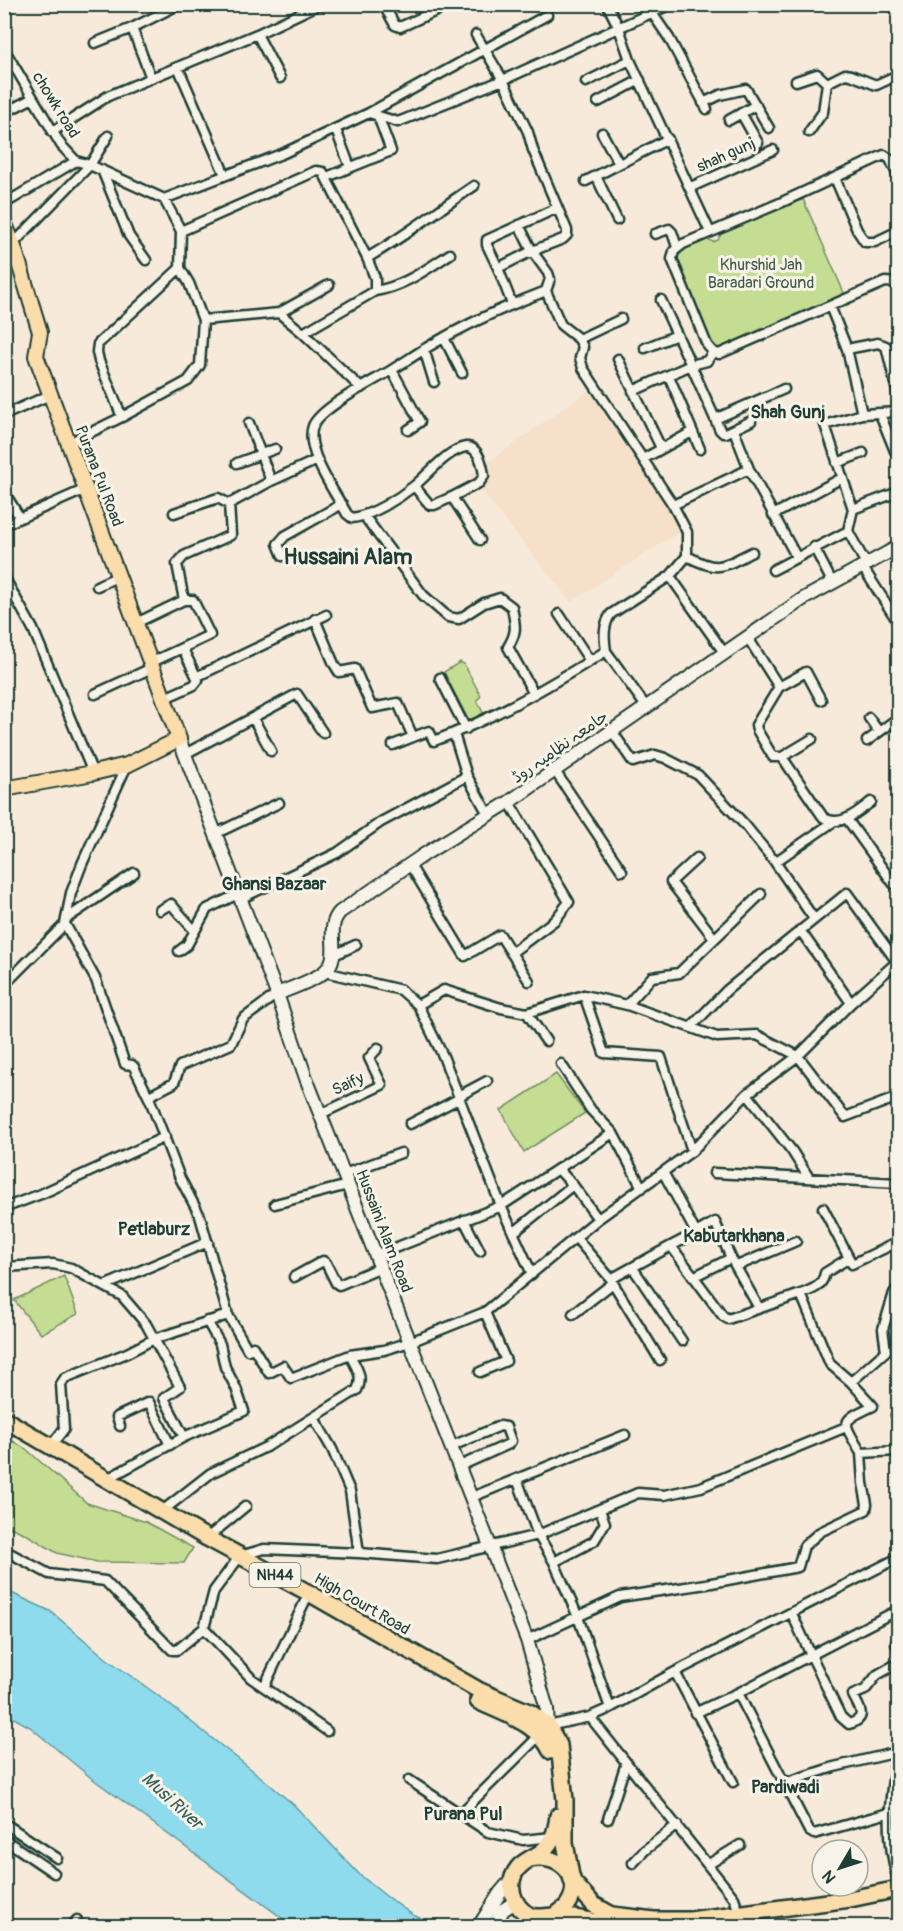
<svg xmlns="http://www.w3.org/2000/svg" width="903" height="1931" font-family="Pangolin,'Playpen Sans Arabic',sans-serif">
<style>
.built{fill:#f6e0ca}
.green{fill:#c5dd93;stroke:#728d64;stroke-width:1.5}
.water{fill:#8ddbec;stroke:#619ca2;stroke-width:1.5}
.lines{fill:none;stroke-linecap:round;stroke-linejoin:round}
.street-casing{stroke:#1f3d34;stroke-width:13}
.secondary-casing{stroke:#1f3d34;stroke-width:16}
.primary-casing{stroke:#1f3d34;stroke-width:18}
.highway-casing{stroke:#1f3d34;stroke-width:20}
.street{stroke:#f7f3e8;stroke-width:8}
.secondary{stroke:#f7f3e8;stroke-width:12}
.primary{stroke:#fbdcab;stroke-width:14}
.highway{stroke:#fbdcab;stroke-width:15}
.labels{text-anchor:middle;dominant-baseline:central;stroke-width:6;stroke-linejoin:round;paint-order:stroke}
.shield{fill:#f7f3e8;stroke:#60746a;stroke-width:1.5}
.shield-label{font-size:15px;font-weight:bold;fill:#1f3d34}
.street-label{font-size:16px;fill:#1f3d34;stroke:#f7f3e8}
.park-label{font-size:16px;fill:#405d47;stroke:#f7f3e8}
.neighbourhood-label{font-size:18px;font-weight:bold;fill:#1f3d34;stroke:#f7f3e8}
.water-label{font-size:18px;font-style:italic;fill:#355d59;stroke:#f7f3e8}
.district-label{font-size:22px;font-weight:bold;fill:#1f3d34;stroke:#f7f3e8}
</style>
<rect width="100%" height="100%" fill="#f7eada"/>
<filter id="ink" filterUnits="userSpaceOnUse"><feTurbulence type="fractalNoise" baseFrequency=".0167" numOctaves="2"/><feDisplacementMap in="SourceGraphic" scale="12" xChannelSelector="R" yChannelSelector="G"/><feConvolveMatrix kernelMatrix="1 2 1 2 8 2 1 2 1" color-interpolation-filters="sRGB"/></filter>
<g filter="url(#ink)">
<path class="built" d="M589,390L683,529L571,602L469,476Z"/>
<path class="green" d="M803,199L845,295L720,349L712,348L677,264C676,248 694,245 707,239L713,242L718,240L721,234Z
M460,662L464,664L481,696L477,700L484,715L470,723L444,672Z
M556,1074L585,1113L524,1152L501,1110Z
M64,1276L78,1314L41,1334L14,1300Z
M5,1436L26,1449L87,1503L146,1522L193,1548L184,1563L97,1562L57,1553L26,1534L5,1525Z"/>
<path class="water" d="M5,1590L50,1611L107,1659L156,1694L261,1777L294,1805L360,1875L386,1896L413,1915L438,1926H293L90,1777L30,1727L5,1713Z"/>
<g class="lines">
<defs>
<path id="street" d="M383,4L395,25L400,27L445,7
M607,4L619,28L630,60L710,232
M652,13L669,38L707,109
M132,28L151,78
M257,34L280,78
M476,35L503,80L528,132L533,150L567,230V235L563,239L532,251L498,268
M95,43L132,28L180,4
M4,55L7,54L61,145L76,161L90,165L108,136
M178,67L225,175
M796,81L817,74L827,83L845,74L851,75L876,85L898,75
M586,82L630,60
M598,102L640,80
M703,103L720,95L746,89L769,128
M4,113L33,98
M369,113L547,15
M741,113L758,143
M729,120L756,105
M336,130L350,167
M52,132L108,96L257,34L320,4
M809,132L823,112L827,83
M602,133L619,164
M102,170L129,236L146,260
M596,176L617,220
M898,176L890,159L884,155L780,203L683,244L674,251L672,259L707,345L713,352L719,354L885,282L898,283
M327,177L391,151L378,116
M835,178L857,230L865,242H875L898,231
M586,181L668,139
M691,187L773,150
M164,199L181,231L180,268L189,283L203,320L279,313L303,333L361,388
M4,204L76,161
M519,225L532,251L548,273L550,279L546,291
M181,231L316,171L323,172L367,258C404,237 438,210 474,186
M655,234L669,229L672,232L677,247
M4,250L13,244L90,165L164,199L284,153L369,113L398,122L503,80L671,4
M375,291C403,287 427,269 450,254
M512,304L498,268L487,245V240L557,208
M830,306L847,349L862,414
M279,313L329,285
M303,333L375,291V278L367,258
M444,338L462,373
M579,339L621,319
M645,348L677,335
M424,349L434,382
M847,349L878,343L886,346L898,395
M713,352L707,361L691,365L720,430L723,433H726L751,421
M618,359L661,448
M392,370L420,422L408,430
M669,376L700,449
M633,391L691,365L661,300
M880,414L895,451
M4,415L50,395
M122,417L99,361L97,352L98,344L180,268
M715,419L784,389
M249,423L271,481
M734,430L749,469L797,558
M69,443L122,417L188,381L200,365L203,320
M643,459L692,432
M237,463L275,449
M837,463L863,453
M414,486L430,505H434L452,497L480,540
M4,492L20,518
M452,497L479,483L484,476C483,467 479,446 466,447C447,450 428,475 414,486C398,499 371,516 352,518L347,514C336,494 304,450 313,426C320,408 373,381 390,371C405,362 419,352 433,344C468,323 507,306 546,291L561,325L579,339L583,347L580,358L583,368L673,505L687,532V556
M229,504L271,481L317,460
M673,505L749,469
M853,509L898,492
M174,513L218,498L229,504
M773,515L842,478
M365,517L423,595L448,617L459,619L484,603L500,598L512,607C515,625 518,631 508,647L534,694
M4,525L86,489
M814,547L832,582
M283,556L278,544L285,536L342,504
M866,564L848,531L853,509L825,425L862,414L898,412
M862,566L898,622
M773,570L848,531
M670,576L725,654
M4,577L33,629L93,773
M97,586L119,576
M184,600L177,564L184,556L231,535L229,504
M559,614L590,661
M315,619L334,664L339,672L355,669L372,708L398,703L413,737L429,731L434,741C495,718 551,685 606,651
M136,623L184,600H193L210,635L152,662
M748,638L779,687L756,725L757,730L773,757H782
M198,676L326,615
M440,678L466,729
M779,687L806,672L821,700
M95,694L154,667
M165,698L194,685L198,680L183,649
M647,708L606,651C604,637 603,625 611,614L670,576L687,556C719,573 722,567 752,552
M253,718L271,751
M869,718L879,732
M612,731L633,762L655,755L665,758L698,775L745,825L775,862L814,919
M454,734L467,776
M812,739L782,757L823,817C839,829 858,812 871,802
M867,741L898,718
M393,745L413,737
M185,754L297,694L323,733
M127,765L82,864L71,893L65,924L96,980L125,1064L132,1065L134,1067L150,1100L180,1178L200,1216L228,1315L248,1350L253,1347L269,1373L283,1366L291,1378L350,1355L384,1350L410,1342L485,1312L598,1219L692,1151L747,1094L798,1056L851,1003L898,961
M555,771L622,871
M509,802L569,902L555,920L511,953
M847,819L893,883L898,887
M215,834L279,803
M697,858L671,882L714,938
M775,862L833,822
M410,865L465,956L500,935L529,981
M243,904L244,897L337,853L381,822L467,776L488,814
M160,910L171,904L194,930
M66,919L134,873
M800,930L851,1003
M179,951L187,945L207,909L238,894
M334,955L356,945
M325,972L401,990L418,1005L443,1056L501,1206L532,1274
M4,985L65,924
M584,995L604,1053L661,1057L692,1151
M418,1005L444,990L501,1008L527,1013L584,995L627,1005L717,1037L757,1035L798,1056L845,1117L898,1097
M627,1005L652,977L679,973L761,894
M527,1013L546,1041
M691,1027L727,990L847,893L897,962
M561,1064L591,1110L613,1133L642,1188
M4,1068L6,1072
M747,1094L792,1151L809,1178
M149,1096L174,1083L180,1066L231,1044L243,1019L277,994
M459,1096L487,1081
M321,1114L382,1085L369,1058L378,1048
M410,1124L460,1098
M663,1172L696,1233L671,1246L723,1316L728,1319L734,1317L801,1294L830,1364L851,1382L886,1351L883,1329L894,1293L898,1287
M714,1173L898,1183
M344,1174L401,1153
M573,1185L598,1219
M275,1204L348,1185
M4,1208L41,1194L165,1137
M823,1208L852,1264L898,1242
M464,1220L480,1251
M513,1233L573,1185L558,1169
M696,1233L715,1222L731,1258L759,1308
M576,1238L611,1279L671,1246
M377,1255L501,1206L613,1133
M737,1266L796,1241
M4,1267L53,1264L71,1268L122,1296L146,1324L180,1387L164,1398L184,1437
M633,1268L682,1341
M294,1277L323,1261L326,1263L336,1283L339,1285L381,1267
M693,1277L731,1258
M104,1286L208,1242
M801,1294C813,1289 822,1287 825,1273L849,1258
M573,1314L613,1283L660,1360
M480,1372L506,1361L485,1312
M851,1382L873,1406C838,1422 843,1421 861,1453
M896,1415L898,1420
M314,1418L332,1449L350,1491L359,1553
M120,1426L117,1417L149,1402L170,1445
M452,1446L500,1426L506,1427L511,1441L509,1444L460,1466
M50,1447L64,1429L61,1384L65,1378L127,1353L154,1339L228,1315
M107,1479L184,1437L244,1411L236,1388L225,1367L220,1344L207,1321
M517,1479L538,1535L554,1562L578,1617L610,1708
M472,1497L625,1435
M161,1512L211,1473L268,1446L357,1390C364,1377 356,1367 350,1355
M207,1538L246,1506
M4,1550L49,1574L105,1581L172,1650H177L204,1628
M554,1562L594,1541L605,1523L600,1510
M898,1610L811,1655L841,1717L849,1724C869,1718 859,1708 853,1695L865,1690L877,1675L898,1663
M898,1637L896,1643L898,1647
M527,1640L620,1597L706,1584L798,1567L804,1546L820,1532L866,1510L867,1504L863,1483L861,1453L898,1451
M675,1672L733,1782
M264,1687L306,1599
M738,1693L811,1655L792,1614
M695,1713L738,1693L809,1831L814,1834L888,1813
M590,1717L734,1898L743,1923
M548,1726L590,1717L610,1708L675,1672L898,1558
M327,1731L251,1678L204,1628L214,1591L240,1556L264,1549L359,1553L437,1559L538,1535L638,1493L664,1495L701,1487L846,1427
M898,1747C890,1794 884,1834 898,1880
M409,1780L488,1832L523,1840L553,1837
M784,1783L834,1767L898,1752
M460,1814L541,1734
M608,1819L626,1763
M4,1823L57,1858
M4,1839L54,1873
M633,1863L645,1850L677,1825
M709,1864L740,1845
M72,1926L77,1920"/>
<path id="secondary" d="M179,739L277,994L306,1078L527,1640L547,1709L548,1726L544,1730
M277,994C289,989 315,980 324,972C344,956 323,929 340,912L425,854L509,802L803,599L898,547
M479,1926L500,1893L512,1879
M494,1926L503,1910L515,1902"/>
<path id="primary" d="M4,222L13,244L40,332L36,356L179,739L127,765L93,773L4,789"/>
<path id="highway" d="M4,1419L207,1538L309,1593L480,1691L531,1713L548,1726L559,1745L565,1800V1843L572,1881L594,1905L612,1915L654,1920H690L850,1899L898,1889
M478,1701C504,1714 538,1723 551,1751
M558,1816C556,1832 552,1846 537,1855C531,1858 523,1862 518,1868C506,1883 512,1906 529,1915C539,1920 546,1915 556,1916C578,1917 602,1924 624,1926
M530,1859C561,1852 587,1881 566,1907C563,1910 558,1913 555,1916"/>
</defs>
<use href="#street" class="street-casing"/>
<use href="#secondary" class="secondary-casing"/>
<use href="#primary" class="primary-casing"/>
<use href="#highway" class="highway-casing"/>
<use href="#street" class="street"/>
<use href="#secondary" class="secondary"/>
<use href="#primary" class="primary"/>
<use href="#highway" class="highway"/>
</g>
</g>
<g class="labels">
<rect class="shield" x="249.5" y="1563" width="51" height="24" rx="4.5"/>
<g class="shield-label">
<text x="275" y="1575">NH44</text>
</g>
<g class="street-label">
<text transform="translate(56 105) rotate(58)">chowk road</text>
<text transform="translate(726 155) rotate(-24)">shah gunj</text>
<text transform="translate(99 476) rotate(69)">Purana Pul Road</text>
<text transform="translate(560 747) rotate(-35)">جامعہ نظامیہ روڈ</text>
<text transform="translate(348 1084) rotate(-25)">Saify</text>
<text transform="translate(384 1231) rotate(69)">Hussaini Alam Road</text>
<text transform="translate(362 1604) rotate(30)">High Court Road</text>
</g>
<g class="park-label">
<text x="761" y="265">Khurshid Jah<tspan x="761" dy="18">Baradari Ground</tspan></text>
</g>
<g class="neighbourhood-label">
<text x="788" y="412">Shah Gunj</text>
<text x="274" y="884">Ghansi Bazaar</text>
<text x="154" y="1229">Petlaburz</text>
<text x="734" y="1236">Kabutarkhana</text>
<text x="785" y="1787">Pardiwadi</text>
<text x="463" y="1814">Purana Pul</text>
</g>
<g class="water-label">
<text transform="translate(172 1801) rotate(42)">Musi River</text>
</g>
<g class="district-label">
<text x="348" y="557">Hussaini Alam</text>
</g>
</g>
<rect width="903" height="1931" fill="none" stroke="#f7f3e8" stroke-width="24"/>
<rect x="12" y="12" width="879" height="1907" fill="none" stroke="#1f3d34" stroke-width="2" filter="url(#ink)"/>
<g transform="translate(840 1868) rotate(231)"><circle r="28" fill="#f7f3e8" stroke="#a1aaa0" stroke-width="1.5"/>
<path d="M0-4.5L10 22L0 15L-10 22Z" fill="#1f3d34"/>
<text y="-9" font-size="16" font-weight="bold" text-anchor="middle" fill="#1f3d34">N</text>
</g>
</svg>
